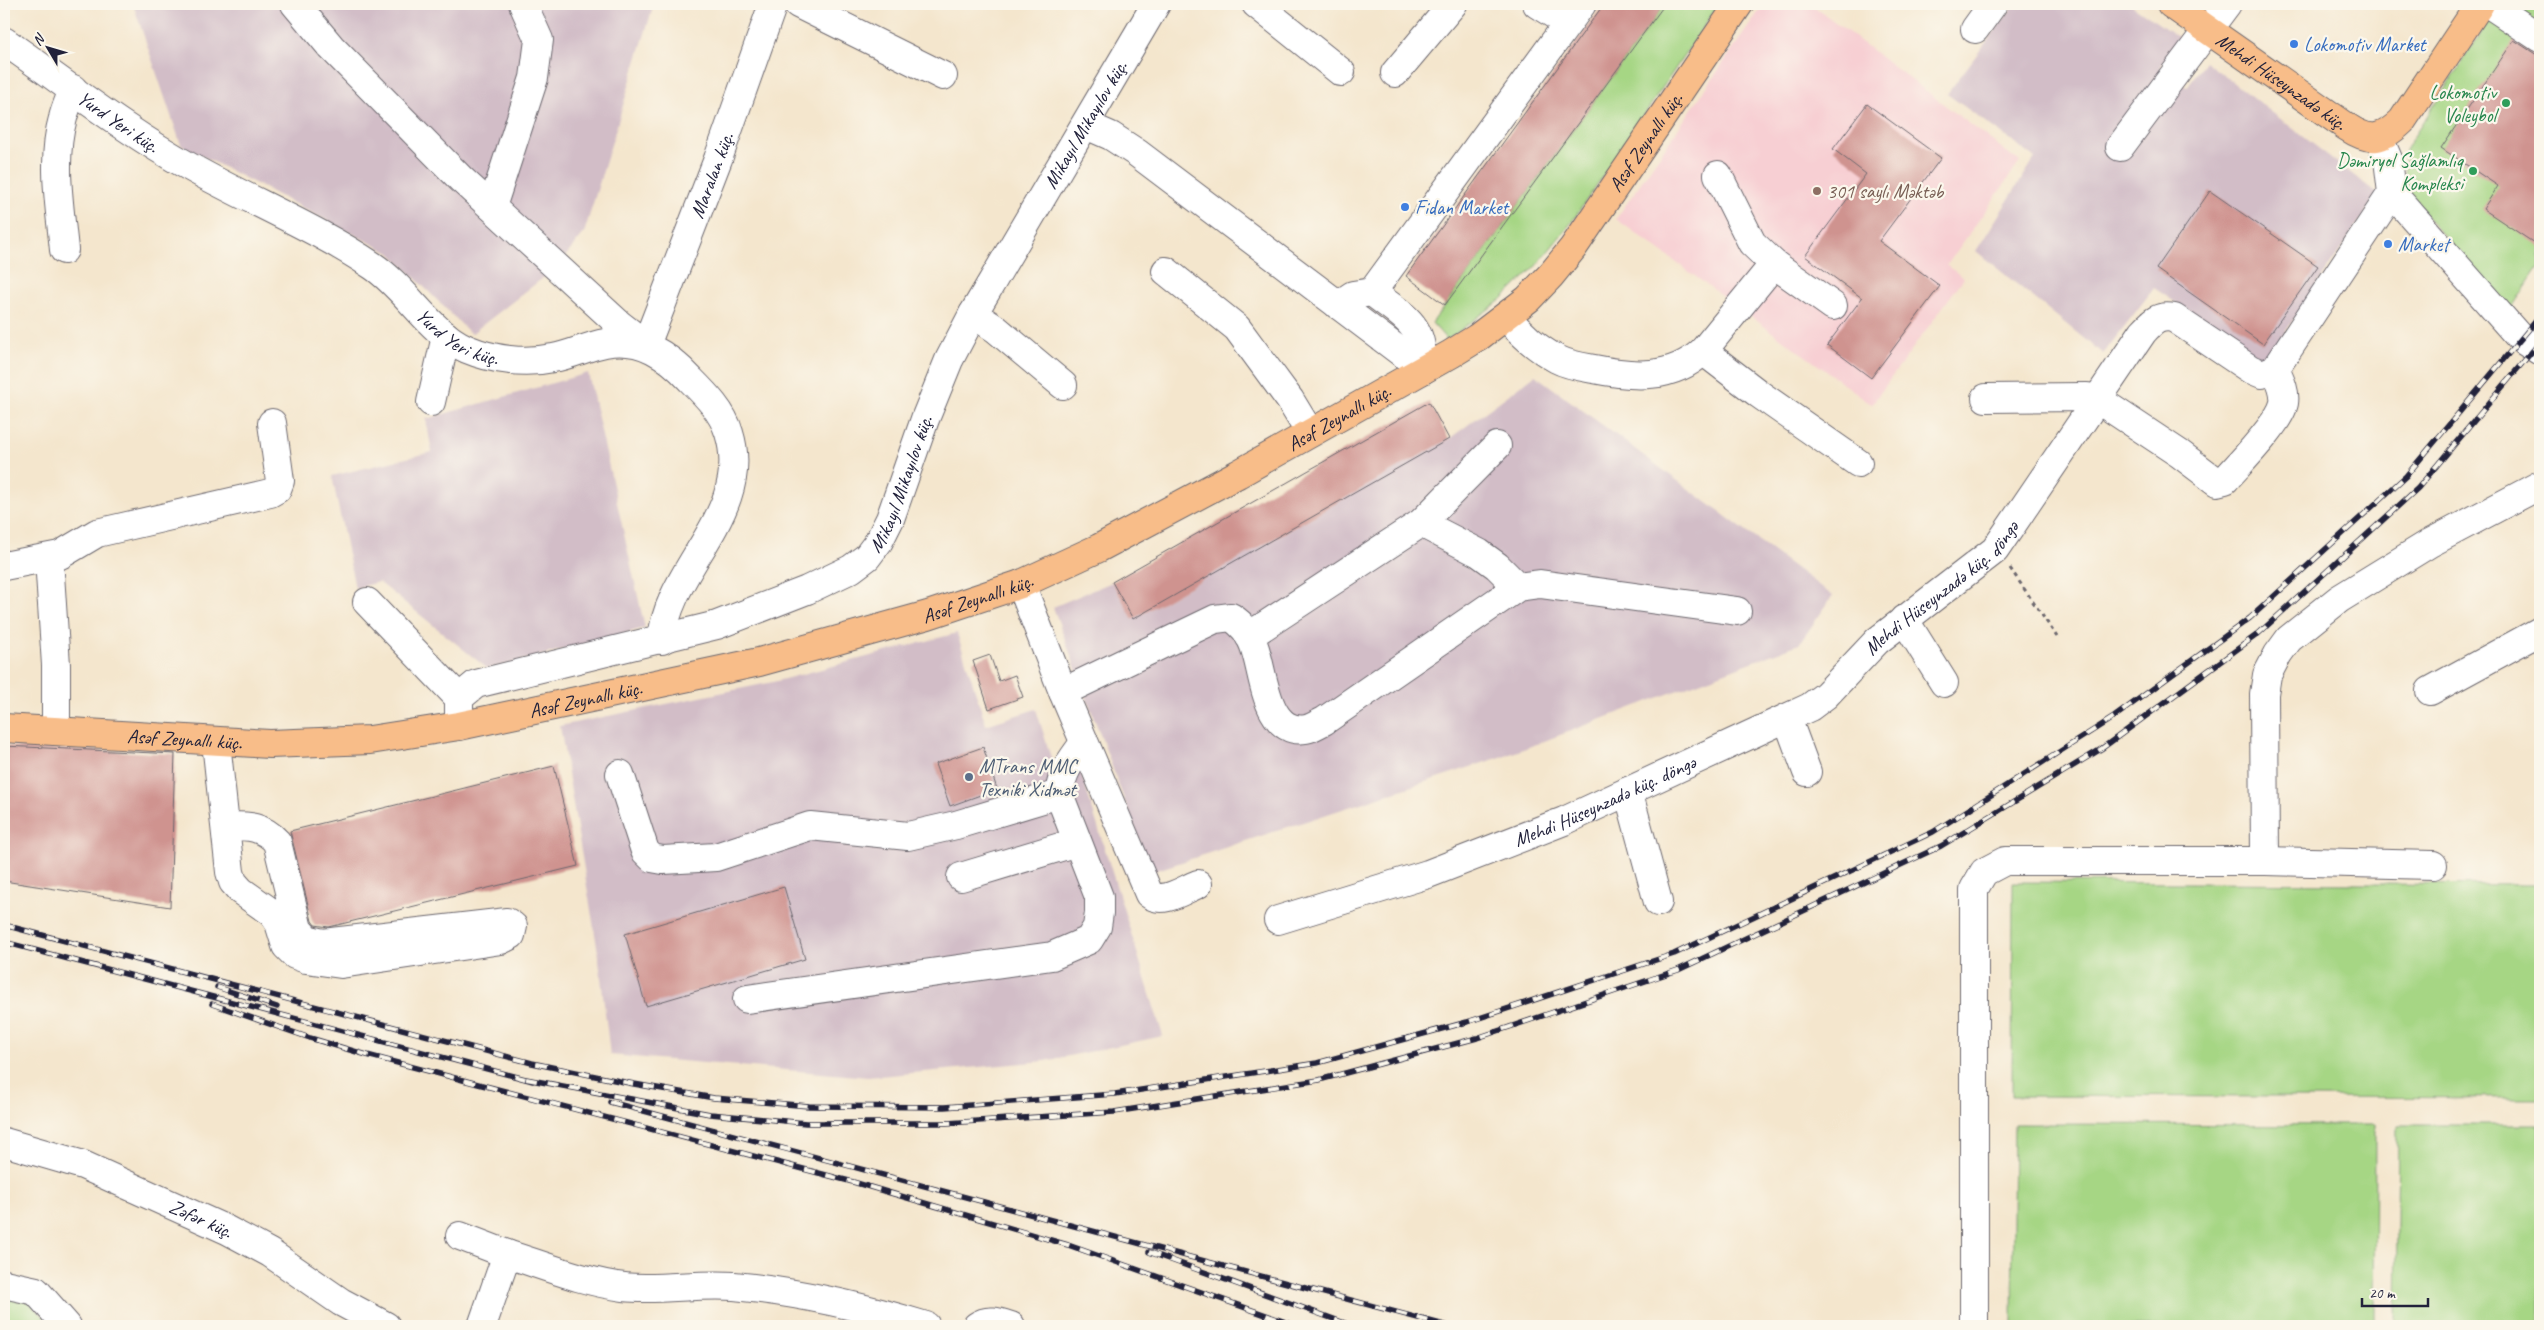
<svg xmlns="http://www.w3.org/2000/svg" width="2544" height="1330" font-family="Caveat,sans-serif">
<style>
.built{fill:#f7cfd3}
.industrial{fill:#d2bdc7}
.green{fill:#a6d684;stroke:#647c60}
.building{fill:#cf938f}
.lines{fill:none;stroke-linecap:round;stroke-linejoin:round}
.minor-casing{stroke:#6c676e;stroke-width:30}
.major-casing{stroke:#6c676e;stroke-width:30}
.path{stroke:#6c676e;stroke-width:3;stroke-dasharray:4 4;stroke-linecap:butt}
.minor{stroke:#fff;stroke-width:28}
.major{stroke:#f8bd89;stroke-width:28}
.rail-casing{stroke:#22223b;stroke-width:5.5}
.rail{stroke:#fbf7ec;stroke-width:4;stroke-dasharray:11;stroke-linecap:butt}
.shop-dot{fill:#3f7fe0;stroke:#fbf7ec;stroke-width:2}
.leisure-dot{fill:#2e9e5b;stroke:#fbf7ec;stroke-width:2}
.education-dot{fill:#8d6e63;stroke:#fbf7ec;stroke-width:2}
.service-dot{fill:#5c6f8a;stroke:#fbf7ec;stroke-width:2}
.labels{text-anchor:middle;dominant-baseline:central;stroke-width:4.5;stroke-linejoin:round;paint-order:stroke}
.shop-label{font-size:20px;fill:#366cbe;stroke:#fbf7ec;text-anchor:start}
.street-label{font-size:20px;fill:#22223b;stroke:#fbf7ec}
.leisure-label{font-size:20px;fill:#27864d;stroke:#fbf7ec;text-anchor:end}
.education-label{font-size:20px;fill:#785e54;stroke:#fbf7ec;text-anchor:start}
.service-label{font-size:20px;fill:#4e5e75;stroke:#fbf7ec;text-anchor:start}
</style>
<rect width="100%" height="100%" fill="#fbf7ec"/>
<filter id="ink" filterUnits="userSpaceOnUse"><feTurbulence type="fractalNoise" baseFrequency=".02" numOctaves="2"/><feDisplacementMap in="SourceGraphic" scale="10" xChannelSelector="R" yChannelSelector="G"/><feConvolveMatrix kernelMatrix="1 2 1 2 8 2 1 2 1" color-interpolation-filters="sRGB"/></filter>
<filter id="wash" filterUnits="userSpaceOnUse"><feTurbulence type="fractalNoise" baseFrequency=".0096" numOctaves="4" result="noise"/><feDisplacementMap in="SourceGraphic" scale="20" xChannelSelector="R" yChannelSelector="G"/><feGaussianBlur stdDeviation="1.12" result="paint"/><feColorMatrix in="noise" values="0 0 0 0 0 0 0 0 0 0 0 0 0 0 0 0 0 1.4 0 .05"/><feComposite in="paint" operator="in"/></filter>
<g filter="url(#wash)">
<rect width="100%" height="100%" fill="#f4e6cd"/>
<path class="built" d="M1764,4H1811L2020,162L1947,265L1964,278L1872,404L1616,219Z"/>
<path class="industrial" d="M133,4H654L584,233L557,267L471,334L390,253L181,145Z
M2015,4H2130L2181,39L2160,67L2173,78L2187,87L2205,61L2378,194L2265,362L2154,288L2103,354L1976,251L2035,158L1947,94Z
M588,373L645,628L488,669L379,582L355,588L332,476L432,452L426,419Z
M1535,375L1833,596L1799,644L1510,754L1151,872L1053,607L1112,582L1133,619L1449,439Z
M957,633L986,725L1036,709L1053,764L1079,766L1163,1036L1045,1061L868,1077L610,1055L598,952L560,726L773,682Z"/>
<path class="green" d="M1665,4H1719L1571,223L1536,266L1501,300L1447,340L1432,323Z
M2500,4H2540V266L2510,310L2404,192L2405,150Z
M2013,882L2540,885V1098L2012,1096Z
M2014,1124L2375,1125L2374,1326H2012Z
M2398,1125H2540V1326H2396Z
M4,1296L26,1298L52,1326H4Z"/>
<g id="blocks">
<path class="building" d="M1604,4H1665L1445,305L1406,276Z
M2514,40L2540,57V247L2483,209L2498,186L2441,148Z
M1867,104L1941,158L1879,241L1940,286L1871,378L1827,345L1862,298L1805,256L1866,174L1833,149Z
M2210,191L2318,266L2263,344L2156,269Z
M1429,402L1449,439L1133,619L1112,582Z
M990,655L999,681L1015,675L1023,697L989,709L973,661Z
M4,746L175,754L170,907L4,881Z
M983,747L997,789L950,806L935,764Z
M554,766L578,866L329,927L315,925L312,921L290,831Z
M784,887L805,959L646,1006L625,934Z"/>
</g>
</g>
<g filter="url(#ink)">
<use href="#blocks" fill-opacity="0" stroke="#6c676e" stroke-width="1"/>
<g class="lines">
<defs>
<g id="minor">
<path id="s1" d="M295,4L331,47L461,179L619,324L646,345L718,159L773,4"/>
<path d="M798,4L943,76"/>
<path d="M1256,4L1341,72"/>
<path d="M1537,4L1568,23"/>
<path d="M2489,4L2540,38"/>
<path d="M1975,29L1993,4"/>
<path id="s2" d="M4,41C65,83 125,131 190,167C250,201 315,227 373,266C407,289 429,332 467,349C493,360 525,364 553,358C571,355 588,346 605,343C641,336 668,355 691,380C706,395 723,412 729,433C754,512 667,568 662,640"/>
<path d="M1395,73L1453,4"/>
<path d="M1086,125L1111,136L1137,153L1410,359L1422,370"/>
<path d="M2120,147L2227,4"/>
<path d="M1718,175L1752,243L1774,264L1833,306"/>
<path d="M2392,193L2521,339L2540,351"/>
<path d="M492,207L534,78L539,40L523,4"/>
<path d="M64,250C60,208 51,160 63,118C65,109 70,99 73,89"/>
<path d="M1166,271L1237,328L1290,400L1310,433"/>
<path d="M1372,292C1405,318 1425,323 1422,370"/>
<path d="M1338,305L1353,295L1372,292L1582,4"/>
<path d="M973,314L996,329L1063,385"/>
<path d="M1506,317C1522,334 1536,348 1557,359C1568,365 1582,367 1594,369C1633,377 1672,380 1703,351L1774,264"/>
<path d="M1703,351L1759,394L1858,463"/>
<path d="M1986,398L2087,397L2097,399L2180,454L2217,482L2225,480C2239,464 2280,423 2284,403C2286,391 2280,380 2275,369"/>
<path d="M431,402L446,336"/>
<path d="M1421,523L1479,553L1497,566L1518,587"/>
<path d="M49,559L56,665V731"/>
<path d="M4,566L60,555L97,533L270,493L277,489L280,481L272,423"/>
<path d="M1021,584L1063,692L1149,894C1163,905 1183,890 1198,884"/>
<path d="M367,602L459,698"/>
<path d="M1904,619L1944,683"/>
<path d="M1249,636L1421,523L1497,446"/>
<path d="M2430,691L2540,631"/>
<path d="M1063,692L1215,619L1231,617C1242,624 1250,633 1254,646C1264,672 1265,735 1306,729C1312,728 1319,723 1324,721L1518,587L1540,584L1737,611"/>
<path d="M1787,718L1807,772"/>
<path id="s3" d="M459,726V698L476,684L717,625L807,590L851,569L867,557L879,541L890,519L925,419L949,360L973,314L1156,4"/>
<path d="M216,742L230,872L233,882L241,891L272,913L279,923L286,946L295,955L306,959L341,964L501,940L511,935L513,926L507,922L323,943L307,939L298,929L277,842C262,825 247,826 225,826"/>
<path d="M620,774L645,851L652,858L663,860L716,857L810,826L908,836L956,825L1059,794"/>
<path d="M1628,791L1658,902"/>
<path d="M2265,861L2264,694L2267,675L2278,654L2289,639L2339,599L2430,543L2540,485"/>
<path d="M961,877L1077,842"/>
<path id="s4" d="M1278,920L1428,874L1564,821L1810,707L1826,695L1877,641L1995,550L2143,332C2153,321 2159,315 2174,318L2250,369L2262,374L2275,369L2392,193L2388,159L2379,138"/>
<path d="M747,999L1052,956L1089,940L1097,927L1099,913V897L1059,794C1062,772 1071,760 1084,743"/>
<path id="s5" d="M4,1142L83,1165L227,1230L270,1253L341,1302L386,1326"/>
<path d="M460,1236L507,1254"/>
<path d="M4,1284L36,1291L67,1326"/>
<path d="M482,1326L507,1254C545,1266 584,1282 624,1287C658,1291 698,1283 734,1286C799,1292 864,1307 926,1326"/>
<path d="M977,1326C988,1318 999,1322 1011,1326"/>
<path d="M1974,1326V889L1984,872L2005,861H2265L2433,865"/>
</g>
<g id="major">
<path id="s6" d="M2171,4L2347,127C2371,143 2382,140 2402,121L2480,4"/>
<path id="s7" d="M4,728L270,744L370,740L459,726L759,662L928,615L1021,584L1099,548L1238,474L1451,354L1477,338L1528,299L1551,275L1573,248L1739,4"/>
</g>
</defs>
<use href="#minor" class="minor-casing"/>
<use href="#major" class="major-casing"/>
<path class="path" d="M2010,568L2057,637"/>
<use href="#minor" class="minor"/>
<use href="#major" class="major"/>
<defs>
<path id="rail" d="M4,925L532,1063L634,1084L714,1098L809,1106L944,1107L1115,1094L1317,1063L1467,1022L1674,954L1933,832L2114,717L2250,618L2406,476L2540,316
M4,942L533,1081
M217,987L277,1007
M212,1004L310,1038L367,1055L853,1182L1068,1245L1297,1326
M526,1079L710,1114L806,1123H947L1114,1112L1319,1080L1477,1038L1678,970L1941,846L2101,749L2258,634L2418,488L2540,342
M610,1102L1448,1326
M1149,1252L1353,1326"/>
</defs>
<use href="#rail" class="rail-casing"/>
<use href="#rail" class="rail"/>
</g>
</g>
<g class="shop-dot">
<circle cx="2294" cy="44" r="5"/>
<circle cx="1405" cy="207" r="5"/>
<circle cx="2388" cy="244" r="5"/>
</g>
<g class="leisure-dot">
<circle cx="2506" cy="103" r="5"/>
<circle cx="2473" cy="171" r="5"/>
</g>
<circle class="education-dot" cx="1817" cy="191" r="5"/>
<circle class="service-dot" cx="969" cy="777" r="5"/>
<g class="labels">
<g class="shop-label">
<text x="2304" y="44">Lokomotiv Market</text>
<text x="1415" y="207">Fidan Market</text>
<text x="2398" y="244">Market</text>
</g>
<g class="street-label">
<text stroke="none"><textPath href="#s6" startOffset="135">Mehdi Hüseynzadə küç.</textPath></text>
<text stroke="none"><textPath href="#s2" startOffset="140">Yurd Yeri küç.</textPath></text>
<text stroke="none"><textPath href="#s3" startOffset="950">Mikayıl Mikayılov küç.</textPath></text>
<text stroke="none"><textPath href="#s7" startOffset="1816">Asəf Zeynallı küç.</textPath></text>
<text stroke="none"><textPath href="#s1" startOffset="672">Maralan küç.</textPath></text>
<text stroke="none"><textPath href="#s2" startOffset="545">Yurd Yeri küç.</textPath></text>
<text stroke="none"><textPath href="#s7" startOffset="1396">Asəf Zeynallı küç.</textPath></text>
<text stroke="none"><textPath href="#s3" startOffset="545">Mikayıl Mikayılov küç.</textPath></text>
<text stroke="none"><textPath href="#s4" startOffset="752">Mehdi Hüseynzadə küç. döngə</textPath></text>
<text stroke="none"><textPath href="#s7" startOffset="991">Asəf Zeynallı küç.</textPath></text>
<text stroke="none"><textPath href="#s7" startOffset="586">Asəf Zeynallı küç.</textPath></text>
<text stroke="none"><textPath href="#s7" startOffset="181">Asəf Zeynallı küç.</textPath></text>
<text stroke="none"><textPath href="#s4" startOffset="348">Mehdi Hüseynzadə küç. döngə</textPath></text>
<text stroke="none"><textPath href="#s5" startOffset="212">Zəfər küç.</textPath></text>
</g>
<g class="leisure-label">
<text x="2496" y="92">Lokomotiv<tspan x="2496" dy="23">Voleybol</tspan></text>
<text x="2463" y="160">Dəmiryol Sağlamlıq<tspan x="2463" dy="23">Kompleksi</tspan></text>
</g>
<g class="education-label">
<text x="1827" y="191">301 saylı Məktəb</text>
</g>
<g class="service-label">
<text x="979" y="766">MTrans MMC<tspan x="979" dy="23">Texniki Xidmət</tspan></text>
</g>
</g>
<rect width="2544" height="1330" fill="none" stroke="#fbf7ec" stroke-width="20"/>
<g transform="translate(48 48) rotate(308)" stroke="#fbf7ec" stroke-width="4" paint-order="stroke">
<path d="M0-4L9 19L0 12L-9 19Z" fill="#22223b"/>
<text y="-8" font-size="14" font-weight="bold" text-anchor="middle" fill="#22223b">N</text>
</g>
<path d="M2362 1298v8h66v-8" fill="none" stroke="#22223b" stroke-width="2.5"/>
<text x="2369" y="1298" font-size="15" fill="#22223b" stroke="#fbf7ec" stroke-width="4" paint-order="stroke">20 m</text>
</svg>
